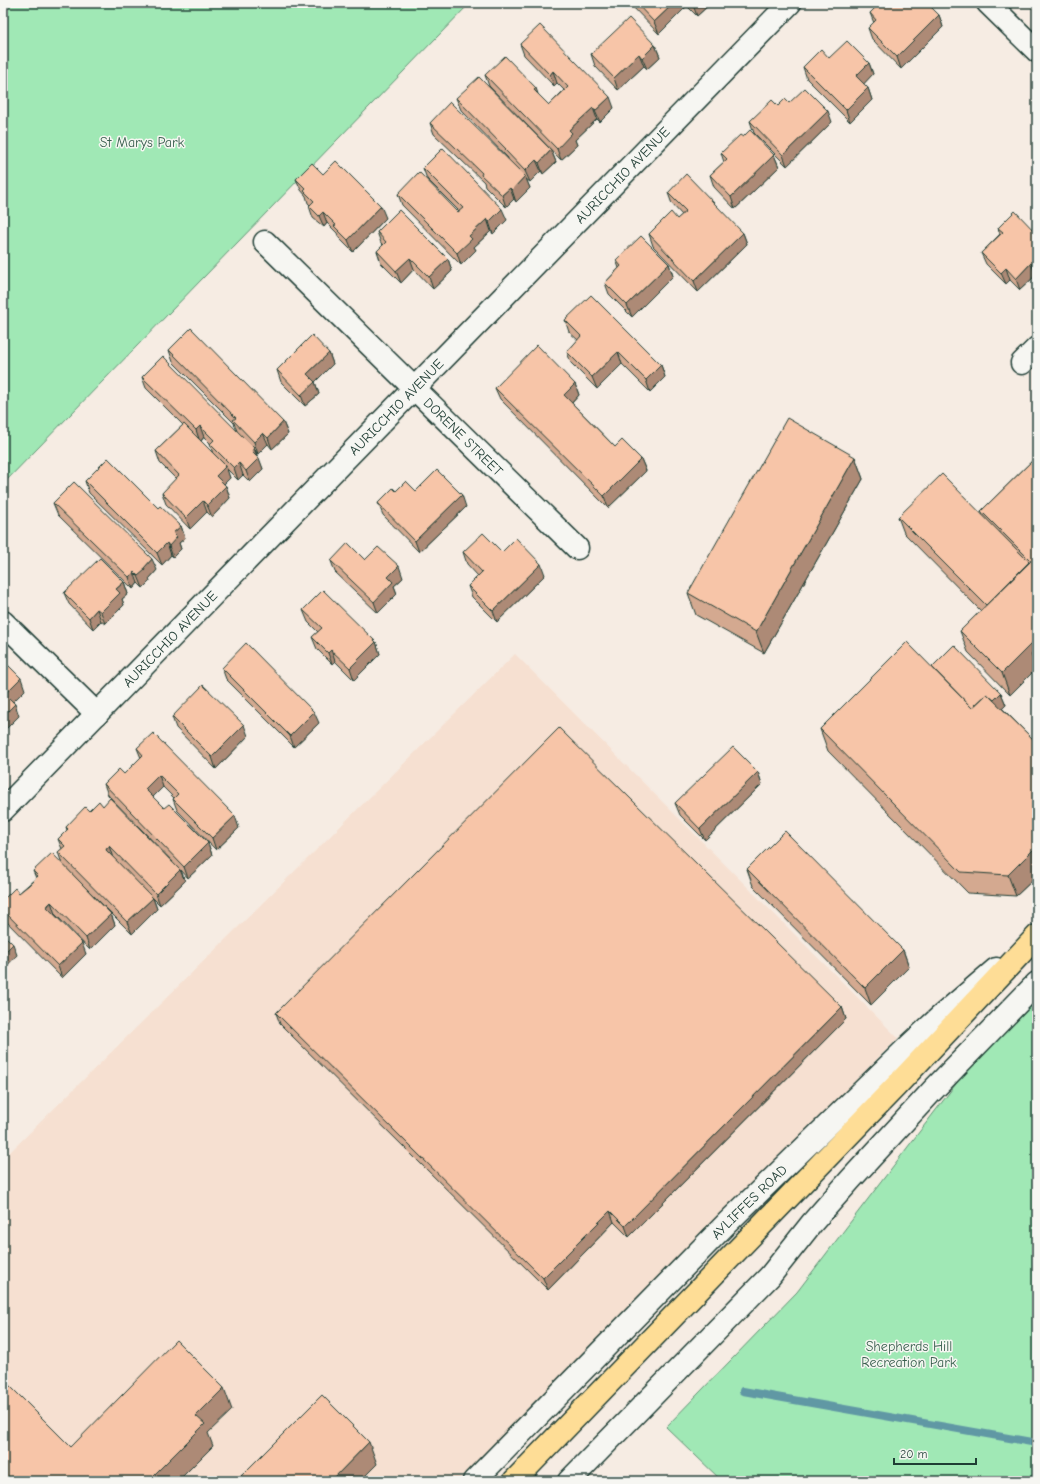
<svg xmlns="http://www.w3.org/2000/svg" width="1040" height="1484" font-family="'Comic Neue',sans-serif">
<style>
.built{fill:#f6e0d1}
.green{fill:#a0e8b5;stroke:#609274}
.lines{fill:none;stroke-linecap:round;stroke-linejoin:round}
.stream{stroke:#6198a4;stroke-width:8}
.minor-casing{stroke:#1f3d34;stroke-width:25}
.secondary-casing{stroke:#1f3d34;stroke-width:25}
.motorway-casing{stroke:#1f3d34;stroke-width:25}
.minor{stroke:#f6f6f2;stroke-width:22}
.secondary{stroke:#f6f6f2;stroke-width:22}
.motorway{stroke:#fedd96;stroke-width:22}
.wall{fill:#d4a990;stroke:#1f3d34;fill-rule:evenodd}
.shaded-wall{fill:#ad8a76;stroke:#1f3d34}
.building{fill:#f7c5a8;stroke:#1f3d34}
.labels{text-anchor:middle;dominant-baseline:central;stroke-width:3;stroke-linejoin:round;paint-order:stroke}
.park-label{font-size:14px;fill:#395f4e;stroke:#f6f6f2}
.street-label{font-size:14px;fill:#1f3d34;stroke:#f6f6f2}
</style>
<rect width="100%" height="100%" fill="#f6ece3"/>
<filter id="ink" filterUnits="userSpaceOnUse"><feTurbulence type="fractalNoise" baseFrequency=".025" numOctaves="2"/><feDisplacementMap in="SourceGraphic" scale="8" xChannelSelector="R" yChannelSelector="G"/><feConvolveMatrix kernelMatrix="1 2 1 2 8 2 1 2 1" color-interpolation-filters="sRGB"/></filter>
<g filter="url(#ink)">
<path class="built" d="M515,654L898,1038L457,1481H3V1159Z"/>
<path class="green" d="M3,3H470L3,484Z
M1037,983V1481H722L666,1427L797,1292L1017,1004Z"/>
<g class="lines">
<path class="stream" d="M743,1391L1037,1443"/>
<defs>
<g id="minor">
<path d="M988,3L1037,51"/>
<path id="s1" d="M265,242L577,548"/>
<path d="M1022,363L1037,348"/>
<path d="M3,622L97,714"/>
<path id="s2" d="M3,810L790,3"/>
</g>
<g id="secondary">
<path id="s3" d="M474,1481L727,1223L911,1044L940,1017L996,969"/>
<path d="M569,1481L770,1276L812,1223L851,1179L933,1090L1037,983"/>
</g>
<path id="motorway" d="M514,1481L896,1086L1037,936"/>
</defs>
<use href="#minor" class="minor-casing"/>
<use href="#secondary" class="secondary-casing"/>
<use href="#motorway" class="motorway-casing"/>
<use href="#minor" class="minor"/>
<use href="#secondary" class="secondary"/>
<use href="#motorway" class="motorway"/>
</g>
<path class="wall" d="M629,3H711L697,16L687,6L659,34Z
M880,3H935L931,7L939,15L943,27L901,69L872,39L868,28L874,23L870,13Z
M520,44L614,108L600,122L597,119L575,140L577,145L561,160L489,86L485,75L539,95L549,105L564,90L557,83L554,86L524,55Z
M655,45L660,57L647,69L644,66L618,90L595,66L591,54Z
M829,58L869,63L873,74L863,84L868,88L872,100L850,122L807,79L803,67Z
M456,98L551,150L556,162L543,174L541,171L530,182L526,179L530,188L516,202L514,199L506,207L485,186L484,182L434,134L430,123L508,160V158L461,110Z
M778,106L832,122L787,166L754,133L750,121Z
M743,137L774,155L779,167L735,209L714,187L710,175L724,162L721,153Z
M423,168L507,220L493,234L491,231L474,247L476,250L461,265L402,205L398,194L458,212L459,211L427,179Z
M323,174L386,218L353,252L339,238L337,233L327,223L324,227L313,218L309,206L310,205L308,203L306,196L301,190L296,179Z
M668,193L743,233L747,244L698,292L653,246L649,234L677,219L682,215L672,204Z
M998,228L1037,234V276L1036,275L1020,290L1010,280L1006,284L986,264L981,253L1000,234Z
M377,232L448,259L452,271L433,289L414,269L401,283L381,263L377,251L383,245L381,243Z
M616,260L669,264L673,276L632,317L609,294L605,283L619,268Z
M565,320L661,365L665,377L650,392L622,364L597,389L571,363L567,352L578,340L569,332Z
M169,350L283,422L288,434L272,449L268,444L258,454L255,450L263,469L250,482L243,475L238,480L226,468L230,478L224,484L226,486L230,498L212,517L207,512L190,529L166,504L162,493L176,479L160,463L156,451L183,425L146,388L142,377L237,431L234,423L173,362ZM204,437L210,443V444L213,454L201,441Z
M329,353L333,364L315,382L319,394L305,406L281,382L277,370Z
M575,384L579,395L572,403L615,447L641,459L646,471L608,508L500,399L495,388Z
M1037,456V671L1036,669L1010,695L968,652L960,631L981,611L904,533L898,517L983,515L981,511Z
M855,457L863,479L764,653L696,615L688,593Z
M85,481L158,508L181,526L185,538L179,543L181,549L173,557L171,555L162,565L89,493Z
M396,491L466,507L419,552L383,515L378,503Z
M53,503L157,570L149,579L150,581L143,588L138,583L133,589L58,515Z
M463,552H502L545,575L497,622L472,597L468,586L478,576L467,564Z
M365,560L403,578L394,586L397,594L378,613L335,572L331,561Z
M124,582L128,594L122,599L124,605L105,624L101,621L93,629L69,604L64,593Z
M303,610L376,642L380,654L354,680L335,661L332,664L317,649L312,637L318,632L308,622Z
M932,667L1001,693L1006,705L1002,708L1037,743V876L1016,896L968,893L828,751L820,729Z
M222,668L319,723L294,747L226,679Z
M172,717L248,736L216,769L176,728Z
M137,748L239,828L216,850L177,810L173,799L174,798L163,787L153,797L164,808L208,843L212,855L188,878L181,870L185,881L160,905L153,898L157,909L132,934L62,864L58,852L62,849L58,839L67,830L66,827L89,811L103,806L173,862L108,795L104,784L124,774L141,758Z
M758,772L762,784L705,840L680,815L675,803Z
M747,869L903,950L909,967L871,1005L753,886Z
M33,871L111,914L115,925L90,950L55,914L86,954L62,978L3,918V900L19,893L36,878Z
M842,1007L846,1019L629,1237L614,1222L548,1290L280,1024L276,1013Z"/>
<path class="shaded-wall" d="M674,3H686L687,6L659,34L654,22Z
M695,3H711L697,16L693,5Z
M924,3H935L927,10Z
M939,15L943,27L901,69L897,57Z
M655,45L660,57L647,69L642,58Z
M639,54L644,66L618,90L614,78Z
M869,63L873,74L860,88L856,76Z
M553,71L557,83L554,86L550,75Z
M536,88L540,100L534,90Z
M868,88L872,100L850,122L846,110Z
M610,97L614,108L600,122L595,111Z
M593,108L597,119L575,140L577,145L561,160L557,149L569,130Z
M828,111L832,122L787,166L783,155Z
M551,150L556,162L543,174L539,163Z
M774,155L779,167L735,209L731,197Z
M536,160L541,171L530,182L525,171Z
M525,176L530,188L516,202L512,190Z
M510,188L514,199L506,207L502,195Z
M381,206L386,218L353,252L348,240Z
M502,209L507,220L493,234L489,222Z
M323,212L327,223L324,227L319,216Z
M487,219L491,231L474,247L476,250L461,265L457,253L469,236Z
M743,233L747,244L698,292L694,281Z
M410,258L414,269L401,283L396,271Z
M448,259L452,271L433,289L429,277Z
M1037,262V275L1033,265Z
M1031,263L1036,275L1020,290L1016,279Z
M669,264L673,276L632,317L627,305Z
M1006,268L1010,280L1006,284L1001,273Z
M618,352L622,364L597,389L592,377Z
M329,353L333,364L315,382L319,394L305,406L301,395L307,374Z
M661,365L665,377L650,392L646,380Z
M575,384L579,395L568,407L564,395Z
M283,422L288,434L272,449L268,438Z
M200,426L204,437L200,442L196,430Z
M263,433L268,444L258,454L254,442Z
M254,448L258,459L259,458L263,469L250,482L246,471L252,451Z
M855,457L863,479L764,653L756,632Z
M641,459L646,471L608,508L604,496Z
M239,463L243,475L238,480L234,468Z
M226,466L230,478L220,488L216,476Z
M226,486L230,498L212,517L207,505Z
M462,495L466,507L419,552L415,541Z
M203,501L207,512L190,529L186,518Z
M181,526L185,538L179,543L181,549L173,557L169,546L173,533Z
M167,543L171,555L162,565L157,553Z
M152,559L157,570L149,579L150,581L143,588L138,576L144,568Z
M541,564L545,575L497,622L493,611Z
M399,566L403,578L394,586L397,594L378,613L374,602L388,577Z
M134,572L138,583L133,589L129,577Z
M124,582L128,594L122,599L124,605L105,624L101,612L116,589Z
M97,609L101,621L93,629L89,618Z
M1037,638V660L1031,654L1036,669L1010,695L1002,673Z
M376,642L380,654L354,680L350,668Z
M331,650L335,661L332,664L328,653Z
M21,678L25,690L9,706L5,694Z
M1001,693L1006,705L980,730L976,718Z
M15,704L19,716L3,732V716Z
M314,712L319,723L294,747L290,736Z
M244,725L248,736L216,769L212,757Z
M758,772L762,784L705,840L700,829Z
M159,775L163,787L149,801L145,789Z
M235,816L239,828L216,850L212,838Z
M208,843L212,855L188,878L184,867Z
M109,846L113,858L106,850Z
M1037,846V876L1016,896L1008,875Z
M180,870L185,881L160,905L156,894Z
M153,898L157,909L132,934L127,922Z
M51,902L55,914L53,916L47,907Z
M111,914L115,925L90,950L86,938Z
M82,943L86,954L62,978L58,966Z
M13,944L17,955L3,970V954Z
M903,950L909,967L871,1005L865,988Z
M842,1007L846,1019L629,1237L625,1226Z
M610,1211L614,1222L548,1290L543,1278Z
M224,1388L232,1410L208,1433L213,1446L178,1481H148L196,1416Z
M369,1442L377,1464L360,1481H331Z"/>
<path class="building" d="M636,3H674L654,22Z
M880,3H927L939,15L897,57L868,28L876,20L870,13Z
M629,18L655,45L642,58L639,54L614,78L591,54Z
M540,25L610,97L595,111L593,108L569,130L572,133L557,149L485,75L505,56L536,88L534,90L549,105L568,87L553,71L550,75L520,44Z
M847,41L869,63L856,76L868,88L846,110L803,67L821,49L829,58Z
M479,77L551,150L539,163L536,160L525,171L505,150L506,149L456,98Z
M805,88L828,111L783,155L750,121L772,100L778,106L785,99L789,103Z
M450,102L525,176L512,190L510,188L502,195L481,175L482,173L430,123Z
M750,130L774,155L731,197L710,175L727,159L721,153L740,135L743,137Z
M443,148L502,209L489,222L487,219L469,236L472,239L457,253L398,194L419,172L458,212L463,208L423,168Z
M336,161L381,206L348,240L334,226L336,225L323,212L319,216L309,206L314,201L304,191L306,189L296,179L312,163L323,174Z
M686,174L743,233L694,281L649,234L671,212L677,219L686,211L668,193Z
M399,210L448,259L429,277L410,258L396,271L377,251L386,242L377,232Z
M1015,211L1037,234V262L1033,265L1031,263L1016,279L1006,268L1001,273L981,253L1003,232L998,228Z
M641,236L669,264L627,305L605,283L621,266L616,260Z
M591,295L661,365L646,380L618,352L592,377L567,352L581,336L565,320Z
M191,328L283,422L268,438L263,433L254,442L233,420L236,418L169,350Z
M312,335L329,353L307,374L315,382L301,395L277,370Z
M537,345L575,384L564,395L615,447L622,440L641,459L604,496L495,388Z
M163,356L254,448L252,451L259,458L246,471L239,463L234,468L210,444L214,440L200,426L196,430L142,377Z
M787,418L855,457L756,632L688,593Z
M184,424L226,466L216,476L226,486L207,505L203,501L186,518L162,493L179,475L156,451Z
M1037,456V638L1002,673L960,631L1031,561L981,511Z
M108,458L158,508L160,506L181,526L173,533L177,537L169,546L167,543L157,553L85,481Z
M437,470L462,495L415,541L378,503L393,488L396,491L406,481L416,491Z
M942,474L1029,562L986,605L898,517Z
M74,482L152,559L144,568L145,570L138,576L134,572L129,577L53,503Z
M483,533L502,552L516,538L541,564L493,611L468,586L482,572L463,552Z
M348,543L365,560L378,547L399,566L388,577L393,582L374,602L331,561Z
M100,558L124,582L116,589L120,593L101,612L97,609L89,618L64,593Z
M323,590L376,642L350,668L331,650L328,653L312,637L322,628L303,610Z
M907,642L972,708L987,694L1037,743V846L1008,875L961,872L820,729Z
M246,643L314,712L290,736L222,668Z
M954,645L1001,693L994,700L987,694L972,708L932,667Z
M1037,648V660L1031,654Z
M4,661L21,678L5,694L15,704L3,716V662Z
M203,685L244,725L212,757L172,717Z
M559,728L842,1007L625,1226L610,1211L543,1278L276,1013Z
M153,733L235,816L212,838L173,799L178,794L159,775L145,789L164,808L169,804L208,843L184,867L104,784L119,769L124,774L143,755L137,748Z
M733,747L758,772L700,829L675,803Z
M110,798L180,870L156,894L109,846L107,848L106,850L153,898L127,922L58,852L65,846L58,839L68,829L66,827L85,807L89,811L99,801L103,806Z
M785,831L903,950L865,988L747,869Z
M52,853L111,914L86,938L51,902L48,905L47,907L82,943L58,966L3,910V900L15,888L19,893L29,885L38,876L33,871Z
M3,934L13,944L3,954Z
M176,1340L224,1388L196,1416L205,1424L148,1481H3V1379L71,1447Z
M322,1395L369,1442L331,1481H236Z"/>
</g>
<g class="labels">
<g class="park-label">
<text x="142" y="142">St Marys Park</text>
<text x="909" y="1346">Shepherds Hill<tspan x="909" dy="16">Recreation Park</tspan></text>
</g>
<g class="street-label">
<text stroke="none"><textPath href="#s2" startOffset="887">AURICCHIO AVENUE</textPath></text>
<text stroke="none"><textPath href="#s2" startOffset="563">AURICCHIO AVENUE</textPath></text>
<text stroke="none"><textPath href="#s1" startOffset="278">DORENE STREET</textPath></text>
<text stroke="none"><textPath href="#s2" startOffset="239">AURICCHIO AVENUE</textPath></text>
<text stroke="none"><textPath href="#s3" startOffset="392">AYLIFFES ROAD</textPath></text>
</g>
</g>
<rect width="1040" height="1484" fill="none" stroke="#f6f6f2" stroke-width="16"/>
<rect x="8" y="8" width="1024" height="1468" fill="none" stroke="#1f3d34" stroke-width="1.5" filter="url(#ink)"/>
<path d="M894 1458v6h82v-6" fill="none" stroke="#1f3d34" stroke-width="2"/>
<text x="900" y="1458" font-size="12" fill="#1f3d34" stroke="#f6f6f2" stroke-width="3" paint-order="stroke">20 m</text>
</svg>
